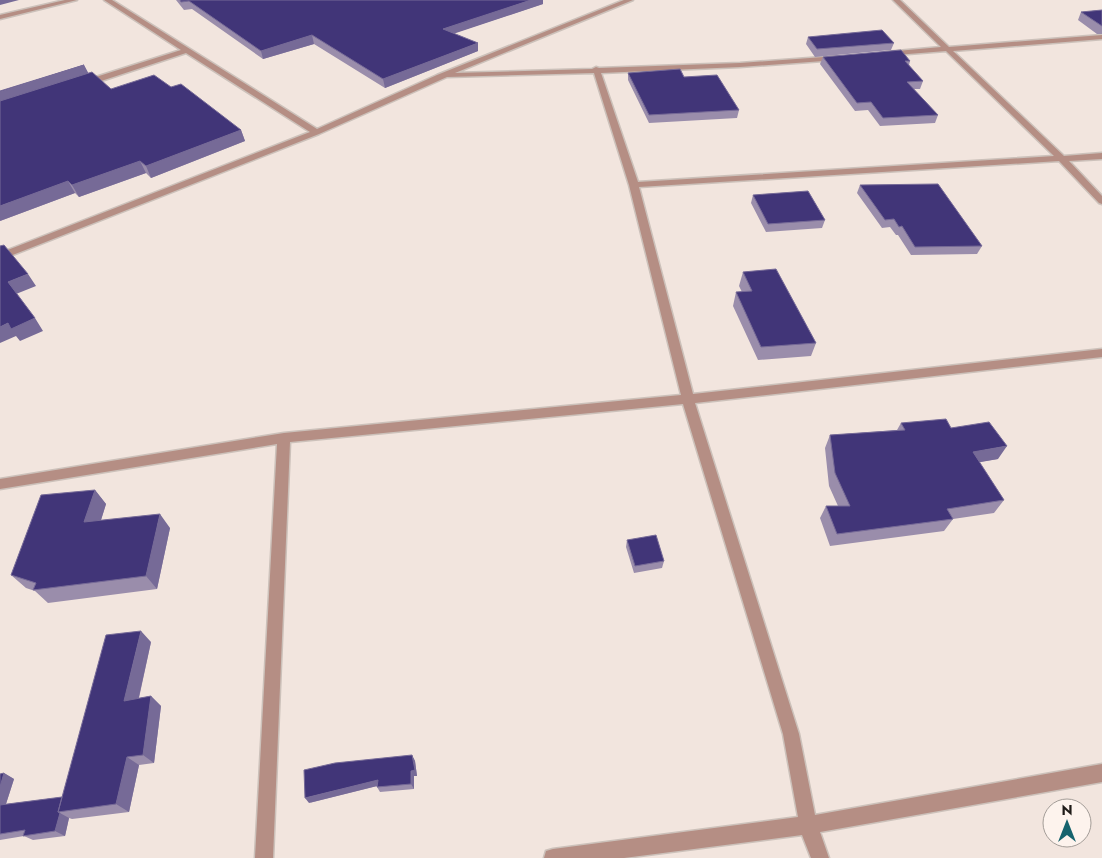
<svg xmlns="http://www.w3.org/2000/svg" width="1102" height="858" font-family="Jost,sans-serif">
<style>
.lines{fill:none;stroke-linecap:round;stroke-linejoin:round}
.minor-casing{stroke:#ccc1ba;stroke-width:3}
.minor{fill:#b58e84;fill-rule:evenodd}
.wall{fill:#9a8dab}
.shaded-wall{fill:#766a97}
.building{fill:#413578;stroke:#766a97}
</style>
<rect width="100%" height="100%" fill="#f2e5de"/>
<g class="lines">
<defs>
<path id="minor" d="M65,0H77L0,19V15Z
M104,0H112L317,129L437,75L624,0H633L455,73L592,69L596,67L599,68L740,63L837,56L841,58L837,60L740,67L601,73L638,182L1054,156L946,51L883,56L882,54L886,52L941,47L893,0H900L949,47L1102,35V39L953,51L1064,156L1102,153V159L1069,161L1102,196V204L1099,203L1059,161L639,187L693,394L1102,349V357L695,403L799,734L815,815L1102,764V782L820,832L829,858H811L802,835L624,858H544L546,851L553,849L798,817L783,734L683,404L290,442L273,858H255L277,444L0,489V479L284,433L681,395L629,185L594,73L447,77L319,134L0,260V253L310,132L186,53L86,86H80V82L181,50Z"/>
</defs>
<use href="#minor" class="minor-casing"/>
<use href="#minor" class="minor"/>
</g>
<path class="wall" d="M176,0H543V4L454,33L478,51L385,88L314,44L263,59L192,9L184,10Z
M1102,10V34H1097L1078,20L1081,12Z
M808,37L894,43L891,50L815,57L806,44Z
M823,57L910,61L909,65L923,81L920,89H914L938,115L935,123L880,126L868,110L855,111L820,64Z
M84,65L88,74L111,89L171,87L241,130L245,141L151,178L146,173L79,197L75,193L0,221Z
M628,73L684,77L739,110L737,118L649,123L628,80Z
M860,185L982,246L977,254L911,255L898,235H896L890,227L882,228L857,193Z
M753,195L825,220L822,228L766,232L751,203Z
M743,272L816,343L811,356L758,360L733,306L736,292H742L739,286Z
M901,423L951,428L998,459L979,462L1004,500L994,513L953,519L944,531L830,546L820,518L826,506H838L829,486L825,448L830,435L897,430Z
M95,490L106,504L101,520L170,528L157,589L48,603L35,591L26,588L11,575Z
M627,540L664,561L662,568L634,573L626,547Z
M151,642L139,698L151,696L161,706L154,763L139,765L129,812L72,819L69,818L65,836L33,840L24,836L0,840V774L4,773L14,779L6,804L62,797Z
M412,755L415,761L417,776H414V789L380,792L377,787V786L309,803Z"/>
<path class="shaded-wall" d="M0,0H19L0,5Z
M531,0H543V4L444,37L443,29Z
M312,35L314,44L263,59L261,51Z
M478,43V51L385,88L383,79Z
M84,65L90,76L0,106V92Z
M241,130L245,141L151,178L146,166Z
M140,161L146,173L79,197L72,185Z
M68,181L75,193L0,221V206Z
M28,274L36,286L16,294L8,282Z
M35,318L43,331L20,341L16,336L0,343V327L8,323Z
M1007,446L998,459L964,465L973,452Z
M95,490L106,504L96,536L84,522Z
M160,514L170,528L157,589L146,576Z
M141,631L151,642L136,710L124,701Z
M151,696L161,706L154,763L143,755Z
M412,755L415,761L417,776H414V789L411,784Z
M127,757L139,765L129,812L116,804Z
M4,773L14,779L4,810L0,808V787Z
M378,780L381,785L309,803L305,798Z
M60,813L69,818L65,836L55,831Z"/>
<path class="building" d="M180,0H531L443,29L478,43L383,79L312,35L261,51L189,1L181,2Z
M1102,10V26L1081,12Z
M882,30L894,43L817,49L808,37Z
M901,50L910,61H905L923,81L907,82L938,115L883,118L871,102L857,103L823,57Z
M84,65L0,92V91Z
M680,69L684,77L717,75L739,110L649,115L628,73Z
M92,72L111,89L154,75L171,87L181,84L241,130L146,166L140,161L72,185L68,181L0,206V101Z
M938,184L982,246L915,247L902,226L899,227L894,219L885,220L860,185Z
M808,191L825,220L768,224L753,195Z
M4,245L28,274L8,282L35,318L11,329L8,323L0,327V246Z
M776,269L816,343L761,347L736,292L752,291L743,272Z
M946,419L951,428L989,422L1007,446L973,452L1004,500L947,509L953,519L837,534L826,506H850L835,473L830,435L905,430L901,423Z
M95,490L84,522L160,514L146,576L33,590L36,583L11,575L41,495Z
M656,535L664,561L635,566L627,540Z
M141,631L124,701L151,696L143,755L127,757L116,804L58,812L106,635Z
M412,755L415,770L411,771V784L377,787L378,780L305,798L304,770L335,763Z
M4,773L0,787V774Z
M62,797L58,812L60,813L55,831L23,836L25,830L0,834V805Z"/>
<g transform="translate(1067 823)"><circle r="24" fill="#fdf3ed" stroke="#a49d98"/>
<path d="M0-4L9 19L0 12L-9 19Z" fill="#16636d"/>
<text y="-8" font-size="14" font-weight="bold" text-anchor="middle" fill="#1f1b18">N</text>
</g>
</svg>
